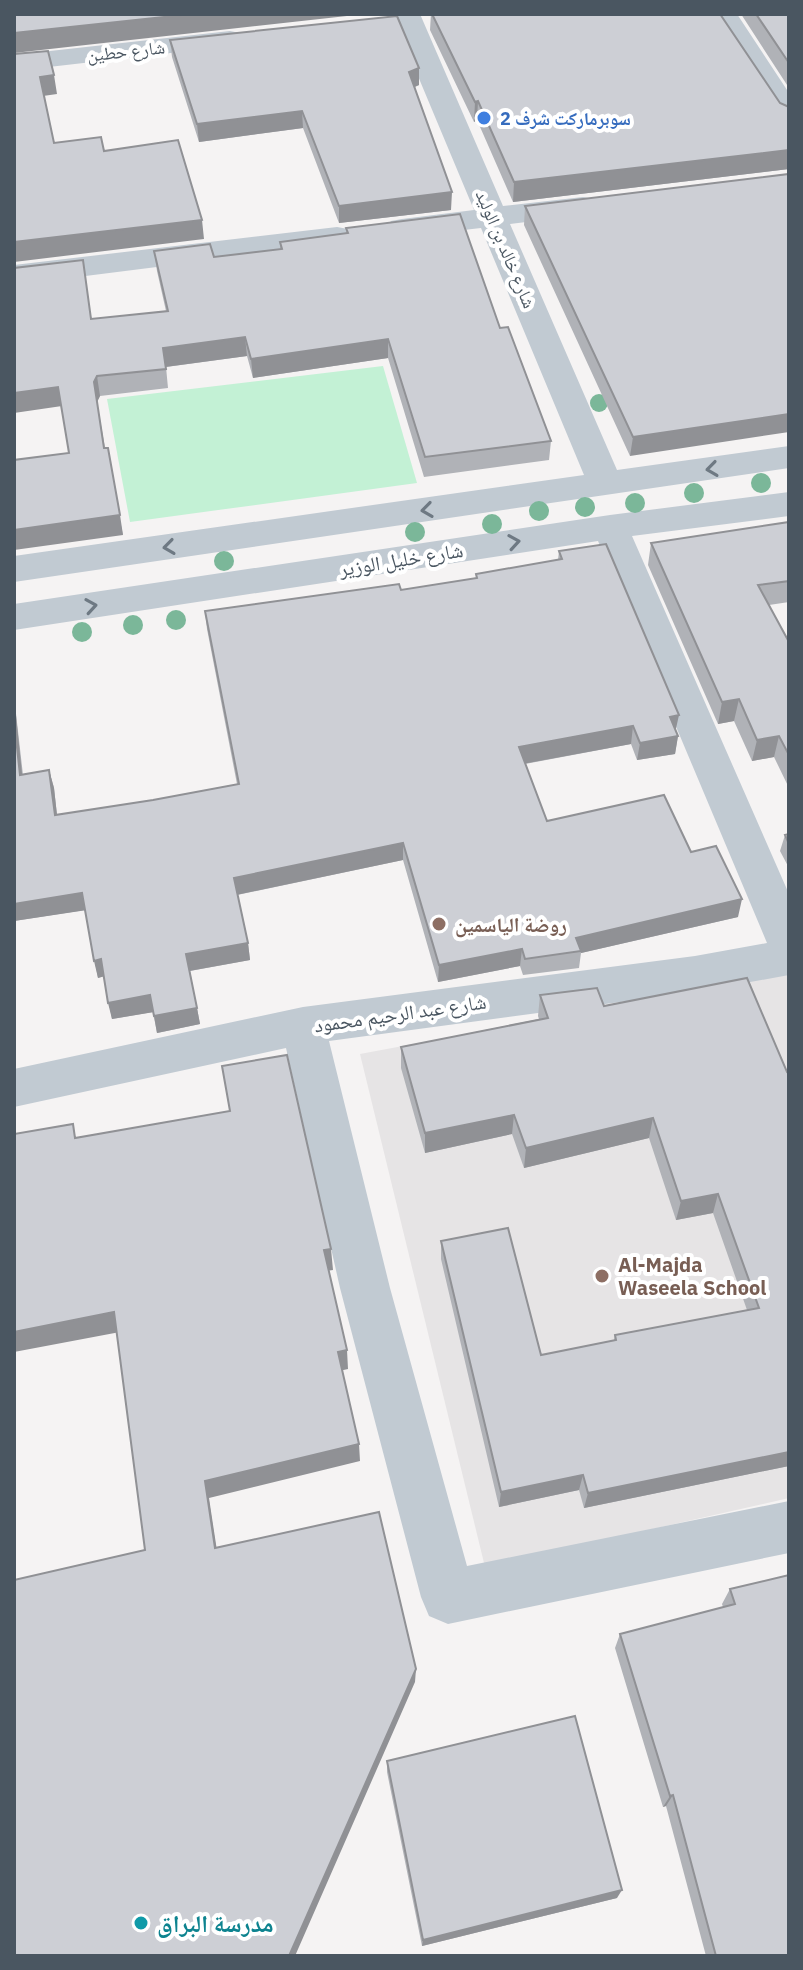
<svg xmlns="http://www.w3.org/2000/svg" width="803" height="1970" font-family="'IBM Plex Sans','Noto Naskh Arabic',sans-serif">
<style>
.education{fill:#e6e4e5}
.green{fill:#c3f1d5}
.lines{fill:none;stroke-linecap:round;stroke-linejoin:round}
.street{fill:#c1cad2;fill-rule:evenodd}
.tree{fill:#7bb799}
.wall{fill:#b0b2b7}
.shaded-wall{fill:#909195}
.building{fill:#cdcfd5;stroke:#909195;stroke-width:2}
.oneway{stroke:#6e7983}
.shop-dot{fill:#3f7fe0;stroke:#fff;stroke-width:3}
.education-dot{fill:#8d6e63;stroke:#fff;stroke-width:3}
.culture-dot{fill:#0f9aa8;stroke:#fff;stroke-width:3}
.labels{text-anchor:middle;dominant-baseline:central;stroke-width:8;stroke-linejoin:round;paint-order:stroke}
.far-street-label{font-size:18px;fill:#4a5661;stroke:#fff}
.far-shop-label{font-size:18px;font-weight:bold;fill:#366cbe;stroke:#fff;text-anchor:start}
.street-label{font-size:20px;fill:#4a5661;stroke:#fff}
.education-label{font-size:20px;font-weight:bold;fill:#785e54;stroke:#fff;text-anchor:start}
.near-culture-label{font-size:24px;font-weight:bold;fill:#0d838f;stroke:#fff;text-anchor:start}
</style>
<rect width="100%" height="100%" fill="#f5f3f3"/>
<path class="education" d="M789,974V1498L485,1567L360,1054Z"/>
<path class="green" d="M383,366L417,483L130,522L107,399Z"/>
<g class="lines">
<path class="street" d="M392,14H420L503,206L583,197L594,199L598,206L594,213L583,215L510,224L617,470L789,446V468L14,582V556L584,475L481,228L402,237L391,235L386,228L391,221L402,219L474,210Z
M709,14H737L789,93V124L779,121Z
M230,31L240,33L244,39L240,45L14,71V55Z
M337,227L348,229L353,236L348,243L14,285V265Z
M789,492V516L632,536L789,894V975L695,992L329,1041L390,1288L467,1566L789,1501V1553L448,1624L429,1616L421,1597L340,1288L286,1048L14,1107V1069L303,1007L695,956L767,943L598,541L14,630V604L610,515Z"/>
</g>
<g class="tree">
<circle cx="599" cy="403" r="9"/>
<circle cx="761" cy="483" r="10"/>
<circle cx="694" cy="493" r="10"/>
<circle cx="635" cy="503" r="10"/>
<circle cx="585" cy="507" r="10"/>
<circle cx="539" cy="511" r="10"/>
<circle cx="492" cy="524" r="10"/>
<circle cx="415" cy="532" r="10"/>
<circle cx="224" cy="561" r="10"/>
<circle cx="176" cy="620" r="10"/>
<circle cx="133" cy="625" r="10"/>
<circle cx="82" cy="632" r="10"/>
</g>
<path class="wall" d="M431,14H720L780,103L789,107V169L513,202L477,120L474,122L430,30Z
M741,14H789V88Z
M170,40L419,68V85L415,87L451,210L339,223L303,128L199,142L172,57Z
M789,174L630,456L524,225L525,206Z
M346,228L500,328L551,441L549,460L424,477L388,358L253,378L247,356L166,367L168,388L100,396L97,402L105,448L123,535L69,453L92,319L166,311L157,271L154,251L214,257L280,249V242L346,233Z
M789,522V602L769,605L789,642V788L774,757L752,761L734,721L718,724L648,565L651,543Z
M559,551L678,736L675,754L637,760L631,744L525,764L547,821L691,852L738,917L581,953L579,968L523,975L520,966L438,982L403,860L237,895L248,943L250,960L190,971L200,1024L157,1033L153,1012L112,1019L104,976L98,978L85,910L14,921V696L23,775L49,770L54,788L57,815L153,800L237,784L207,629L205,611L401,590L476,578V574L558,560Z
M789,834V868L780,851L785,835Z
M747,978L789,1466L584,1508L579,1490L499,1507L441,1259V1241L541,1355L614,1340L615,1335L747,1310L713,1213L676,1220L649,1138L524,1168L512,1134L425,1153L401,1068V1047L539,1019L538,1016L540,995L604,1006Z
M789,1575V1956H706L666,1806L663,1807L615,1648L620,1634L723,1607L722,1604L730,1589Z
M387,1761L617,1898L422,1946L387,1772Z"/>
<path class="shaded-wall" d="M192,14H365L14,53V33Z
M419,68V85L409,89V72Z
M54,75L57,94L43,96L40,77Z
M478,101L477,120L474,122L475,102Z
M302,111L303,128L199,142L197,124Z
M789,150V169L513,202L514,182Z
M452,192L451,210L339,223V206Z
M202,220L204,239L14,262V242Z
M245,337L247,356L165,367L163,348Z
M388,339V358L253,378L251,359Z
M97,376L100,396L97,402L94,382Z
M58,387L62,406L14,413V393Z
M789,414V432L630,456L633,437Z
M120,515L123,535L14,550V530Z
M14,696L24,793L20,775L14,720Z
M739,699L734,721L718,724L722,702Z
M679,715L675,733L670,717Z
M633,726L631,744L517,765L519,747Z
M678,736L675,754L637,760L640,743Z
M779,736L774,757L752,761L757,740Z
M49,770L54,788L59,833L55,815Z
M403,843V860L236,895L234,878Z
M82,893L87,910L14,921V904Z
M742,899L738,917L581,953L576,938Z
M248,943L250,960L189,971L186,954Z
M522,949L520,966L438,982L439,965Z
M101,959L105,976L98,978L94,961Z
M150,995L154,1012L112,1019L108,1003Z
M197,1008L200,1024L157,1033L154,1016Z
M514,1115L512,1134L425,1153V1133Z
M653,1118L649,1138L524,1168L526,1148Z
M718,1194L713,1213L676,1220L681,1201Z
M331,1249L333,1270L326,1271L324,1250Z
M114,1312L120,1332L14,1352V1332Z
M347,1350L348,1369L339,1371L338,1352Z
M359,1444L360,1461L209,1498L219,1564L215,1548L205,1481Z
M789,1452V1466L584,1508L588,1493Z
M583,1475L579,1490L499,1507L501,1492Z
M416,1669L415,1682L295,1956H289Z
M673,1795L666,1806L663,1807L670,1796Z
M622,1890L617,1898L422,1946L423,1940Z"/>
<path class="building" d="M14,14H192L14,33Z
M432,14H720L780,103L789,107V150L514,182L478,101L475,102Z
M756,14H789V63Z
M397,16L419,68L409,72L452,192L339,206L302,111L197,124L170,40Z
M48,51L54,75L40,77L54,143L101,137L104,151L178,140L202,220L14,242V54Z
M789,174V414L633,437L525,206Z
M460,214L500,328L508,327L551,441L425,457L388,339L251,359L245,337L163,348L166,369L97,376L94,382L104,448H108L120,515L14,530V460L69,453L58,387L14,393V268L83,260L91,319L168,311L154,251L210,244L214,257L282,249L280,242L348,233L346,228Z
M789,522V581L758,585L789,642V755L779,736L757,740L739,699L722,702L651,543Z
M606,544L679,715L670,717L678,736L640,743L633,726L519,747L547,821L664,795L691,852L716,846L742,899L576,938L581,951L525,959L522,949L439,965L403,843L234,878L248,943L186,954L197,1008L154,1016L150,995L108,1003L101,959L94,961L82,893L14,904V720L20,775L49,770L55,815L153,800L239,784L205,611L399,584L401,590L477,578L476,574L562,559L559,551Z
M789,834V844L785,835Z
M747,978L787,1072L789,1071V1452L588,1493L583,1475L501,1492L441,1241L508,1228L541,1355L616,1340L615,1335L759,1308L718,1194L681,1201L653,1118L526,1148L514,1115L425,1133L401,1047L548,1018L540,995L597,988L604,1006Z
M287,1055L331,1249L324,1250L347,1350L338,1352L359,1444L205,1481L215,1548L379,1512L416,1669L289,1956H14V1580L145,1550L114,1312L14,1332V1134L73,1124L75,1138L230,1111L222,1066Z
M789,1575V1956H716L673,1795L670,1796L620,1634L735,1604L730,1589Z
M575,1716L622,1890L423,1940L387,1761Z"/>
<defs><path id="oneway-chevron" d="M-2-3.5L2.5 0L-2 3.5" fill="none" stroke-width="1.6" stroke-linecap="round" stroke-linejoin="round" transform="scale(2)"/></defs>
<g class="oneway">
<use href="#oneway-chevron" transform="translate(712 469) rotate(172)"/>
<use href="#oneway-chevron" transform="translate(427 510) rotate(172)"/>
<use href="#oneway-chevron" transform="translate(514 542) rotate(-9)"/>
<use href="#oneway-chevron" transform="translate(169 547) rotate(172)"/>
<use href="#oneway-chevron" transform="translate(91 606) rotate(-9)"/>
</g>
<circle class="shop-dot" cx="484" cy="118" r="8"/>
<g class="education-dot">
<circle cx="439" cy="924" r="8"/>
<circle cx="602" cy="1276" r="8"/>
</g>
<circle class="culture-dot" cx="141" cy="1923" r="8"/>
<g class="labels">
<g class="far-street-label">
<text transform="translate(126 51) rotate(-6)">شارع حطين</text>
<text transform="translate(506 249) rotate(67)">شارع خالد بن الوليد</text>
</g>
<g class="far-shop-label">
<text x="500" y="118">سوبرماركت شرف 2</text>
</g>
<g class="street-label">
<text transform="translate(401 559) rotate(-9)">شارع خليل الوزير</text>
<text transform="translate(400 1013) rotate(-8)">شارع عبد الرحيم محمود</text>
</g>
<g class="education-label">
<text x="455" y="924">روضة الياسمين</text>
<text x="618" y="1264">Al-Majda<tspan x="618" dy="23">Waseela School</tspan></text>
</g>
<g class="near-culture-label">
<text x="157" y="1923">مدرسة البراق</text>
</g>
</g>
<rect width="803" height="1970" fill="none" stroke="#4a5661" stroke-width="32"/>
</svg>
